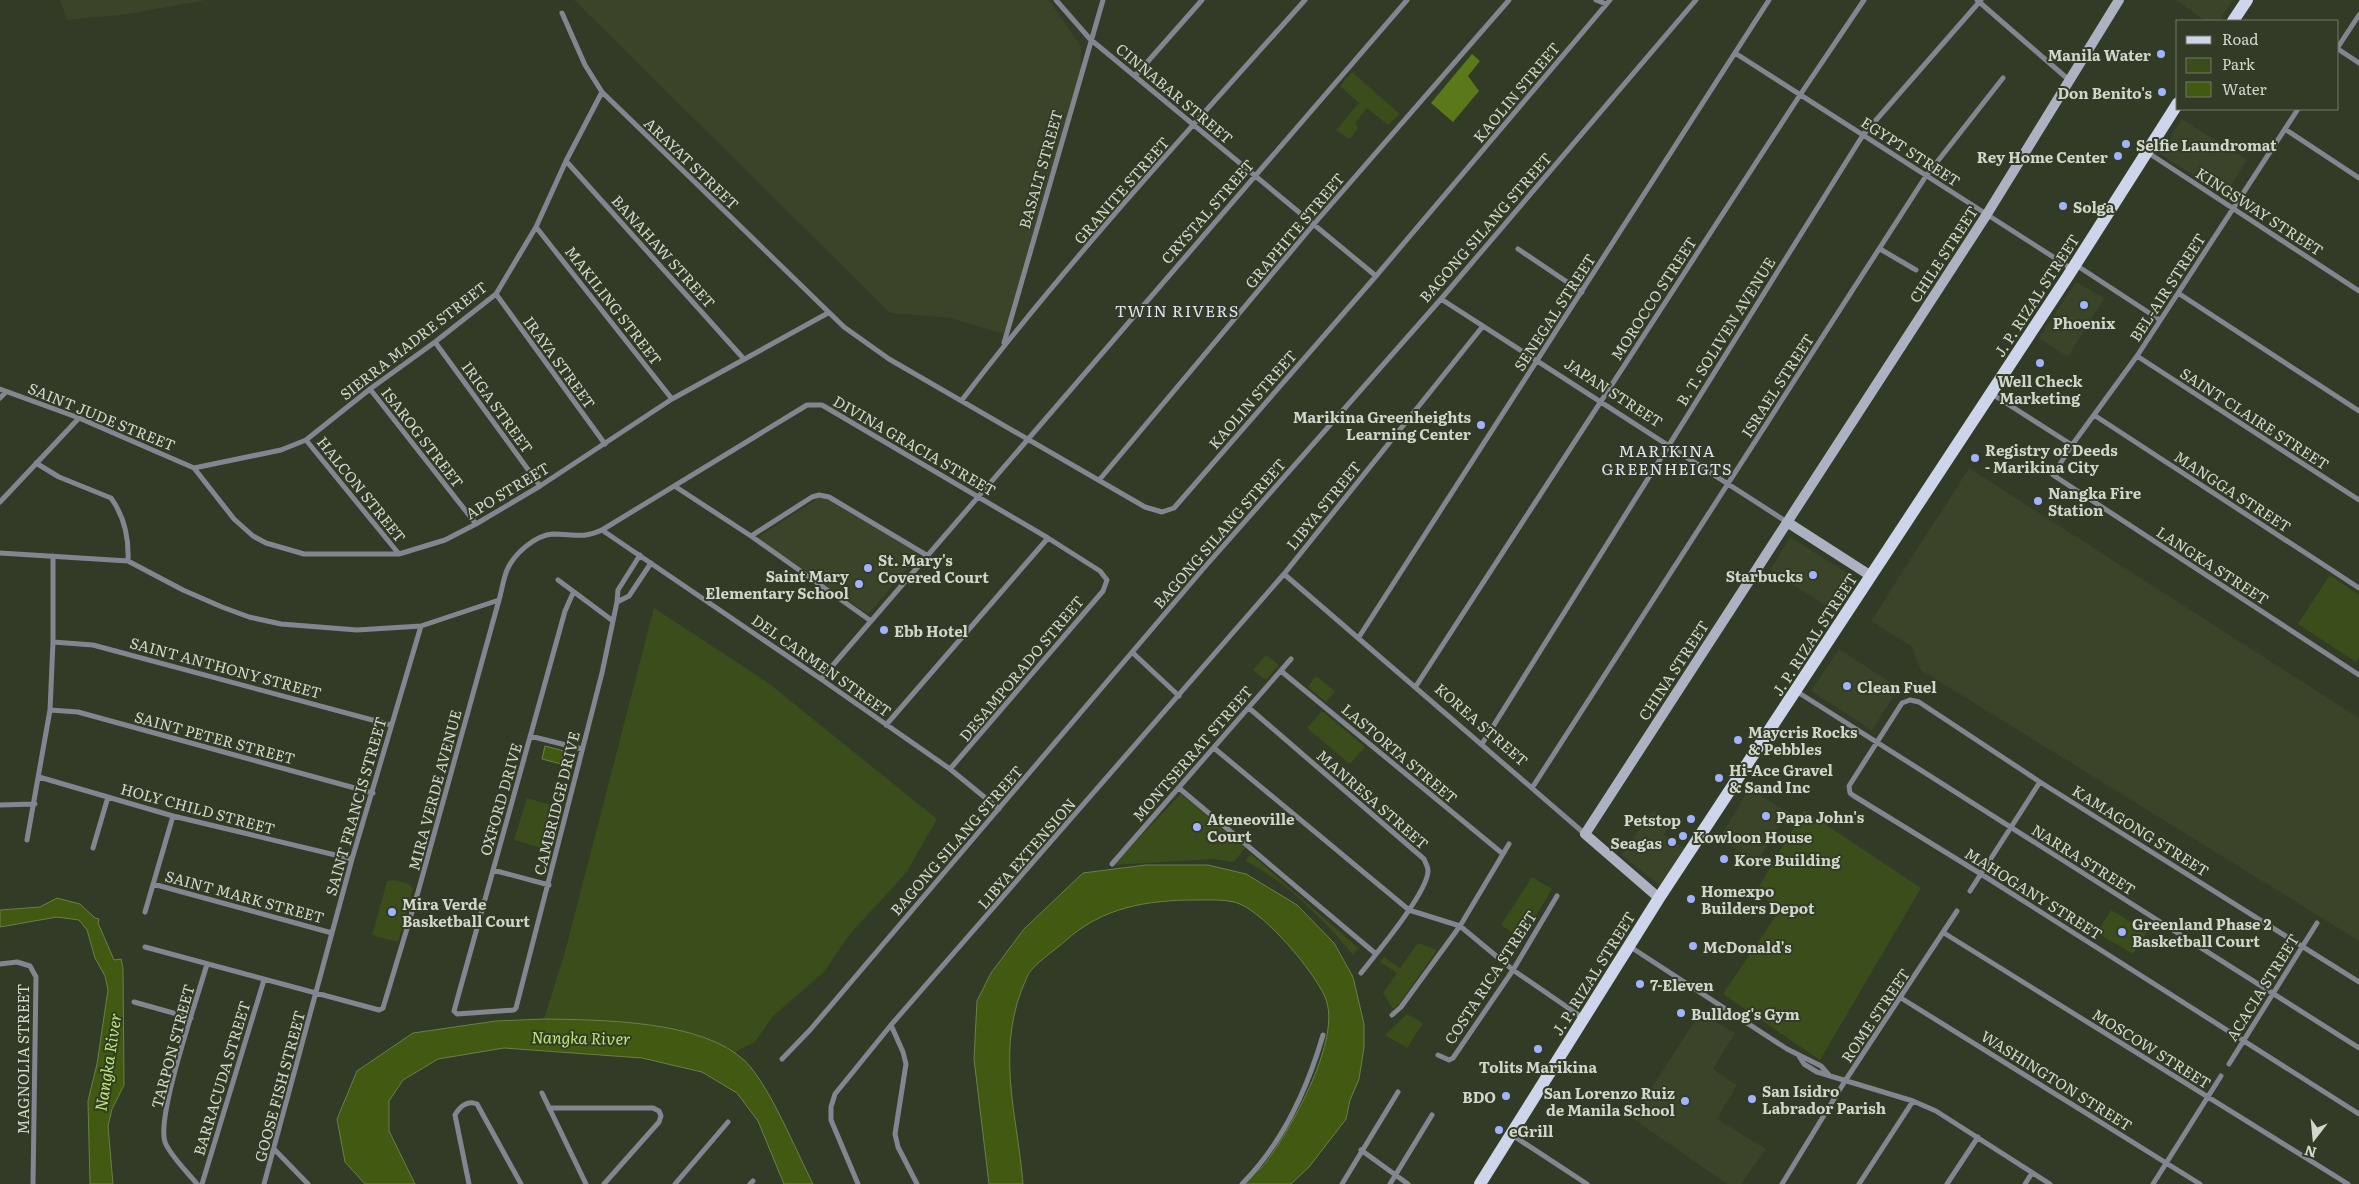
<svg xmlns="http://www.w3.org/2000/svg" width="2359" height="1184" font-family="Literata,serif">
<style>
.built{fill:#394429}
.green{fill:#3b4d1b}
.forest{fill:#5a7919}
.water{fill:#415911;stroke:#6c7f49}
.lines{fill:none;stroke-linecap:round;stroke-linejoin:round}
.street{stroke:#838690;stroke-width:5}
.secondary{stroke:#adb2c3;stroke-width:10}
.primary{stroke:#ced4ea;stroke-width:12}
.poi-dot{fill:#a0b3fd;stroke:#323b26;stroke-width:2}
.labels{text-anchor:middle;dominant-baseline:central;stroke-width:4;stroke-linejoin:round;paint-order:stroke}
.poi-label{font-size:15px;font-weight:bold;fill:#d2d7cb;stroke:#323b26;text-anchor:start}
.street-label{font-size:15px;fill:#d2d7cb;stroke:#323b26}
.neighbourhood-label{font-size:16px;letter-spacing:1px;fill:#dfe3f1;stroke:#323b26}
.water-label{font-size:16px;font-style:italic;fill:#beea74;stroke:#323b26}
</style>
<rect width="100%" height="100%" fill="#323b26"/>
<path class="built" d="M60,0H207L128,14L67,20Z
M574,0H1049L1081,47V76L1004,334L950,318L890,313Z
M2176,0H2233L2219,21H2205Z
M2182,119L2247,160L2225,195L2160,154Z
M2076,282L2104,298L2068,357L2039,338Z
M1969,468L2359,718V941L1921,670L1911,646L1871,621Z
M823,495L920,554L868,614L757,538Z
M1790,537L1857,579L1836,612L1770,570Z
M1839,649L1899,688L1872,730L1811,691Z
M1749,789L1788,812L1757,862L1719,839Z
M1653,810L1671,824L1664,834L1687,850L1662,887L1621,855Z
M1700,1013L1735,1033L1713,1069L1737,1085L1717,1119L1766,1149L1741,1184H1727L1632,1118Z"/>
<path class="green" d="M1352,72L1400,114L1388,125L1367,108L1355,123L1358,128L1350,139L1336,130L1359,103L1340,86Z
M2330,575L2359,595V657L2356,662L2298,624Z
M654,608L767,682L937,819L906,873L849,935L824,972L773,1016L755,1042L733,1053C682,1019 603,1020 544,1019L565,952Z
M1266,655L1279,665L1266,680L1253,670Z
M1316,676L1335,691L1326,702L1308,687Z
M1322,711L1365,747L1350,764L1307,728Z
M1425,765L1453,789L1443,801L1415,777Z
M1181,794L1245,848L1234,862L1214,859L1113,865Z
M527,798L558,807L545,849L514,840Z
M1804,810L1921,888L1820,1060L1723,994L1779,911L1757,890Z
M1251,854L1358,948L1353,955C1324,919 1287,882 1245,861Z
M1532,877L1552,889L1522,939L1501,925Z
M393,880L407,883L413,888L398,942L372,935L387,881Z
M2111,910L2147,932L2133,954L2097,933Z
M1418,943L1437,950L1399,1004L1393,1009L1383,993L1397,973L1380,962L1384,957L1400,968Z
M1407,1014L1423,1023L1407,1048L1385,1035Z"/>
<path class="forest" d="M1472,54L1480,61L1468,76L1479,91L1453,122L1431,103Z"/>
<path class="water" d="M545,746L564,751L561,764L542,759Z
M1146,865H1208L1246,874L1297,905L1334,943L1353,977L1364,1024V1047L1359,1079L1350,1100L1346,1119L1309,1167L1291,1184H1240C1249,1177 1261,1170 1267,1161C1292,1127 1343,1037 1325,997C1314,971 1266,915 1240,904C1228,899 1210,900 1197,900C1147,900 1102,907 1064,942C1055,950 1031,966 1027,977C994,1048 1017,1111 1023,1184H989L974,1059L977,1001L991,973L1024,929L1083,873Z
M57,898L80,904L95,918L99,919L98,923L114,960L121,959L123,968L124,1085L112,1109L108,1126L113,1184H90L88,1101L97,1064L108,990L105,976L95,958L87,930L79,920L57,917L0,927V910L40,907Z
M544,1019C601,1020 702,1020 745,1061C770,1086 796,1151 813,1184H784L758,1121L737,1093L702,1072L642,1058L504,1048L438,1059L403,1080L389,1101V1131L415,1184H365L345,1162L337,1119L357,1071L413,1033L496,1021Z"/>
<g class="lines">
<path class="street" d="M1056,0L1090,39L1376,276
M1596,0L1606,4
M1977,0L2069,80
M562,13L585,65L602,92L844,327L889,359L1145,507L1162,512L1174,508L1376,276L1610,0
M2338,47L2359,15
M2338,49L2359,63
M1735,53L2072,269
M1135,76L1202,0
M2298,109L2137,356L2072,445L2053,475L2359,675
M2285,129L2359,178
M2147,152L2359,291
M566,161L743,358
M536,227L672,399
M1518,249L1582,292
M1880,249L1916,270
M2076,265L2160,320
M2178,293L2359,411
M496,294L605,444
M1441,299L1787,522
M435,342L540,486
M1004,343L1103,0
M2137,356L2359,500
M0,389L79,418L194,468L234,519L253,536L266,543L304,554H399L445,540L476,524L540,486L672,399L828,313
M370,389L476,524
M1992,394L2072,445
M0,398L6,392
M962,400C1068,261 1188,131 1305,0
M2094,415L2359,588
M306,440L399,554
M36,463L59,477L111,498C124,516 129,539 128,561
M194,468L281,450L306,440L370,389L435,342L496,294L536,227L566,161L602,92
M1100,479L1314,224L1509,0
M676,487L751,536L871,621
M0,502L79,418
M602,530L821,679L950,769L999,809
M751,536L812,497L819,495L829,497L928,556
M0,553L128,561L183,590L222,607L249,617L281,624L357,630L421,626L499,600C502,590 503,580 507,570C514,554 535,535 553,534C573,534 583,539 602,530L807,405H822L1048,538L1100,571L1107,580L1103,591L950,769
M1284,574L1585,834
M558,580L613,621
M573,593L565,611L454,1011L457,1014L514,1010L516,1008L602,673L617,602L618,590L640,555
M617,602L629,596L651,563
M1359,637L1769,0
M53,642L93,645L391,725
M1133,653L1179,696
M1281,671L1503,854
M821,679L1407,0
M1416,686L1800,95L1864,0
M1796,691L2359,1048
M1249,708L1424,859C1425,862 1428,867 1428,870C1429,891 1376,954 1361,973
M50,710L78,712L373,793
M886,725L1048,538
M530,736L582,749
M1482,744L1863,135L1981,0
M1214,748L1409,910L1460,926L1513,970L1583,1018
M39,777L173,816L352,859
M1179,788L1376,954
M1532,788L1926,176L2003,78
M0,805L35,804
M27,840L50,710L53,642V556
M93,848L108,797
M1112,864L1291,659
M493,870L549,885
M153,884L332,933
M1970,891L2040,782
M145,912L173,816
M1944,933L2348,1184
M1629,946L1787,1049L1821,1066L1829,1075
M145,947L379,1010L383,1008L418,892L499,600
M0,964L17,962L30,966L36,977L33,1184
M2359,982L2040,782L1919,702L1910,700L1902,703L1849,786L1850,793L1854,796L1981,874L2359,1114
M1901,998L2200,1184
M134,1002L191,1018
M1392,1015L1401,1007L1460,926L1509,844
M891,1025L903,1052L906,1064L895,1134L898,1147L917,1184
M1438,1055L1449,1060L1453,1058L1513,970L1557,896
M1799,1056L1804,1064L1817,1072L1913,1101L1936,1111L2050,1184
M782,1059L810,1030L1203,569L1441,299L1696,0
M2229,1064L2317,923
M542,1093L586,1184
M549,1108H653L659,1111L661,1116L659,1122L604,1184
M1512,1135L1587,1184
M274,1149L308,1184
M1361,1150L1408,1184
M197,1184C188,1173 169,1154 165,1142C156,1116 198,996 207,964
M202,1184L264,980
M264,1184L352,859L421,626
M469,1184L455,1115C460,1106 468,1100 477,1104L521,1184
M675,1184L728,1122
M750,1184L753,1181
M858,1184L831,1120V1107L835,1094L891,1025L1284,574L1483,326
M1242,1184C1283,1143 1307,1090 1323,1035
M1342,1184L1398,1092
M1390,1184L1432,1115
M1782,1184L1845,1081L1957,911
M1859,1184L1913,1101
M1947,1184L1978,1137
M2025,1184L2032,1173
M2153,1184L2221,1076"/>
<path class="secondary" d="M1787,522L1871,576
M1659,898L1585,834L1987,214L2119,0"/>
<path class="primary" d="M2233,21L2247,0
M1480,1184L1659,898L2068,276L2178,103"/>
</g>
<g class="poi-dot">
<circle cx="2161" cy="54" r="5"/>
<circle cx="2162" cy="92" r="5"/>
<circle cx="2126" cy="144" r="5"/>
<circle cx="2118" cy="156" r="5"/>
<circle cx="2063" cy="206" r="5"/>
<circle cx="2084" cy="305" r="5"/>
<circle cx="2040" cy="363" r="5"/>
<circle cx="1481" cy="425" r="5"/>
<circle cx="1975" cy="458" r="5"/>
<circle cx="2038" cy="501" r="5"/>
<circle cx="868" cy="568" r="5"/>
<circle cx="1813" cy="575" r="5"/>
<circle cx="859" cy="584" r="5"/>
<circle cx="884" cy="630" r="5"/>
<circle cx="1847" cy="686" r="5"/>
<circle cx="1738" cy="740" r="5"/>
<circle cx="1719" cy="778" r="5"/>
<circle cx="1766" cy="816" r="5"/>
<circle cx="1691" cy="819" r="5"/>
<circle cx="1197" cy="827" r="5"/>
<circle cx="1683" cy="836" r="5"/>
<circle cx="1672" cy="842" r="5"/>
<circle cx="1724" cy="859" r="5"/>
<circle cx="1691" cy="899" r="5"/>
<circle cx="392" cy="912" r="5"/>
<circle cx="2122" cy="932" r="5"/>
<circle cx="1693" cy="946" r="5"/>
<circle cx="1640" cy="984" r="5"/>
<circle cx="1681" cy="1013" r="5"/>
<circle cx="1538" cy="1049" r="5"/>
<circle cx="1506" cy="1096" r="5"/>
<circle cx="1752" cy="1099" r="5"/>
<circle cx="1685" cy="1101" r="5"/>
<circle cx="1499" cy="1130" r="5"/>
</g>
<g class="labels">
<g class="poi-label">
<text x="2151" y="54" text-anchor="end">Manila Water</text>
<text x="2152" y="92" text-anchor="end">Don Benito's</text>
<text x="2136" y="144">Selfie Laundromat</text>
<text x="2108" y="156" text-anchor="end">Rey Home Center</text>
<text x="2073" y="206">Solga</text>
<text x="2084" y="322" text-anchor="middle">Phoenix</text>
<text x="2040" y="380" text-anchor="middle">Well Check<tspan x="2040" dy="17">Marketing</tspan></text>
<text x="1471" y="416" text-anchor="end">Marikina Greenheights<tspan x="1471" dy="17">Learning Center</tspan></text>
<text x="1985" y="449">Registry of Deeds<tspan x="1985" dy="17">- Marikina City</tspan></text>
<text x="2048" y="492">Nangka Fire<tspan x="2048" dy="17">Station</tspan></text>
<text x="878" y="559">St. Mary's<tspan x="878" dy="17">Covered Court</tspan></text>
<text x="849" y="575" text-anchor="end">Saint Mary<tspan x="849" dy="17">Elementary School</tspan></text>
<text x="1803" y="575" text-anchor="end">Starbucks</text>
<text x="894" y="630">Ebb Hotel</text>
<text x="1857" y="686">Clean Fuel</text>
<text x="1748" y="731">Maycris Rocks<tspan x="1748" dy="17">&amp; Pebbles</tspan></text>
<text x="1729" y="769">Hi-Ace Gravel<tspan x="1729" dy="17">&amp; Sand Inc</tspan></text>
<text x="1776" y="816">Papa John's</text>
<text x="1207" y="818">Ateneoville<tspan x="1207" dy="17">Court</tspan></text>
<text x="1681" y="819" text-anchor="end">Petstop</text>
<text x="1693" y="836">Kowloon House</text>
<text x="1662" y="842" text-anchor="end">Seagas</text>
<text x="1734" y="859">Kore Building</text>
<text x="1701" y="890">Homexpo<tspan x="1701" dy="17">Builders Depot</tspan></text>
<text x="402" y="903">Mira Verde<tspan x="402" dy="17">Basketball Court</tspan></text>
<text x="2132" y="923">Greenland Phase 2<tspan x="2132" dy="17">Basketball Court</tspan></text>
<text x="1703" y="946">McDonald's</text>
<text x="1650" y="984">7-Eleven</text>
<text x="1691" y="1013">Bulldog's Gym</text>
<text x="1538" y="1066" text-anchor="middle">Tolits Marikina</text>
<text x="1762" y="1090">San Isidro<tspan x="1762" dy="17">Labrador Parish</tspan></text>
<text x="1675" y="1092" text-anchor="end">San Lorenzo Ruiz<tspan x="1675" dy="17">de Manila School</tspan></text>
<text x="1496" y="1096" text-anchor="end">BDO</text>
<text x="1509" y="1130">eGrill</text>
</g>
<g class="street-label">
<text transform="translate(1516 92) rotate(-50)">KAOLIN STREET</text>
<text transform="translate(1175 93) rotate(40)">CINNABAR STREET</text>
<text transform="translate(1911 151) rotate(33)">EGYPT STREET</text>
<text transform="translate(692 163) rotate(44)">ARAYAT STREET</text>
<text transform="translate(1040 169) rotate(-74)">BASALT STREET</text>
<text transform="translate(1121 190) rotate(-49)">GRANITE STREET</text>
<text transform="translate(1207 211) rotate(-49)">CRYSTAL STREET</text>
<text transform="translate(2260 211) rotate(33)">KINGSWAY STREET</text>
<text transform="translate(1485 227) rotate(-49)">BAGONG SILANG STREET</text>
<text transform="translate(1294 230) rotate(-50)">GRAPHITE STREET</text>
<text transform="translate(664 251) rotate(48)">BANAHAW STREET</text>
<text transform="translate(1943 254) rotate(-57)">CHILE STREET</text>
<text transform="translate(2167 287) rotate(-57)">BEL-AIR STREET</text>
<text transform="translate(2036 295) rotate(-57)">J. P. RIZAL STREET</text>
<text transform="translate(1653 298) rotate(-57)">MOROCCO STREET</text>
<text transform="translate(614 305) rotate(52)">MAKILING STREET</text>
<text transform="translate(1554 312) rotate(-57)">SENEGAL STREET</text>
<text transform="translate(1725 331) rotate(-58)">B. T. SOLIVEN AVENUE</text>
<text transform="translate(413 340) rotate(-38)">SIERRA MADRE STREET</text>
<text transform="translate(560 362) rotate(54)">IRAYA STREET</text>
<text transform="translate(1777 385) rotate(-57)">ISRAEL STREET</text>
<text transform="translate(1614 392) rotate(33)">JAPAN STREET</text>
<text transform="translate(1252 399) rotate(-49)">KAOLIN STREET</text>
<text transform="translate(498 407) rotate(54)">IRIGA STREET</text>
<text transform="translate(102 416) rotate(22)">SAINT JUDE STREET</text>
<text transform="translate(2255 418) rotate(33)">SAINT CLAIRE STREET</text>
<text transform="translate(423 437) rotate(52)">ISAROG STREET</text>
<text transform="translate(915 445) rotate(30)">DIVINA GRACIA STREET</text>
<text transform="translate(362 489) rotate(51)">HALCON STREET</text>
<text transform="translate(507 490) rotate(-31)">APO STREET</text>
<text transform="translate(2233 491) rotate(33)">MANGGA STREET</text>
<text transform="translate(1323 505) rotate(-51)">LIBYA STREET</text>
<text transform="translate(1219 533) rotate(-49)">BAGONG SILANG STREET</text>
<text transform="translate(2213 565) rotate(33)">LANGKA STREET</text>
<text transform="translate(1814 634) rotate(-57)">J. P. RIZAL STREET</text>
<text transform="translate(822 665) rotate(35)">DEL CARMEN STREET</text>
<text transform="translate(226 667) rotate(15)">SAINT ANTHONY STREET</text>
<text transform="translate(1021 668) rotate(-50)">DESAMPORADO STREET</text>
<text transform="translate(1673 670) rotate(-57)">CHINA STREET</text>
<text transform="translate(1482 724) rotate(41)">KOREA STREET</text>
<text transform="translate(215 737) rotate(15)">SAINT PETER STREET</text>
<text transform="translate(1192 753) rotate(-49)">MONTSERRAT STREET</text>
<text transform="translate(1400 753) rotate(40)">LASTORTA STREET</text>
<text transform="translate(434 790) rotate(-75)">MIRA VERDE AVENUE</text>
<text transform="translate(500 799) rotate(-74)">OXFORD DRIVE</text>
<text transform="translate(1373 799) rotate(41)">MANRESA STREET</text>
<text transform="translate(556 803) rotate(-76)">CAMBRIDGE DRIVE</text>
<text transform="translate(355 806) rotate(-74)">SAINT FRANCIS STREET</text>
<text transform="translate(198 808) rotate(15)">HOLY CHILD STREET</text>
<text transform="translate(2141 830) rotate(32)">KAMAGONG STREET</text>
<text transform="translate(956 840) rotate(-49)">BAGONG SILANG STREET</text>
<text transform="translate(1026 853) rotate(-49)">LIBYA EXTENSION</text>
<text transform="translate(2084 859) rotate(32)">NARRA STREET</text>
<text transform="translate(2034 893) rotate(32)">MAHOGANY STREET</text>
<text transform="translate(245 896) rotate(15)">SAINT MARK STREET</text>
<text transform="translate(1593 973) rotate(-58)">J. P. RIZAL STREET</text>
<text transform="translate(1490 977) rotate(-57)">COSTA RICA STREET</text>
<text transform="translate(2262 987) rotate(-58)">ACACIA STREET</text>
<text transform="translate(1875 1015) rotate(-56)">ROME STREET</text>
<text transform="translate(172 1046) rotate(-75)">TARPON STREET</text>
<text transform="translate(2152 1048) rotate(32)">MOSCOW STREET</text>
<text transform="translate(22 1059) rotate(-90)">MAGNOLIA STREET</text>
<text transform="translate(221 1078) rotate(-73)">BARRACUDA STREET</text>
<text transform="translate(2057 1080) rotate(32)">WASHINGTON STREET</text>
<text transform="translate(279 1086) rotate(-75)">GOOSE FISH STREET</text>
</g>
<g class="neighbourhood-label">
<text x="1177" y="310">TWIN RIVERS</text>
<text x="1667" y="450">MARIKINA<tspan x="1667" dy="18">GREENHEIGTS</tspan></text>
</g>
<g class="water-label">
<text transform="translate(581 1037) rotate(1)">Nangka River</text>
<text transform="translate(107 1062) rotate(-81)">Nangka River</text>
</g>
</g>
<rect x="2176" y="20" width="162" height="90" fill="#323b26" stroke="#727968"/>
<rect x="2186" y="36" width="25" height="8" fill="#ced4ea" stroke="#727968"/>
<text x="2222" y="45" font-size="15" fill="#d2d7cb">Road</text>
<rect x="2186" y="58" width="25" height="15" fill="#3b4d1b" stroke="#727968"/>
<text x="2222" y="70" font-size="15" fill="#d2d7cb">Park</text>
<rect x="2186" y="82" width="25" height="15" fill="#415911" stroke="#727968"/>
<text x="2222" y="95" font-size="15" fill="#d2d7cb">Water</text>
<g transform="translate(2314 1139) rotate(196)" stroke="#323b26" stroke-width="4" paint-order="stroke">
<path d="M0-4L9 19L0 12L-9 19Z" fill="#d2d7cb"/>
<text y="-8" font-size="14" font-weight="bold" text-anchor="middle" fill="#d2d7cb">N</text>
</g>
</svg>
